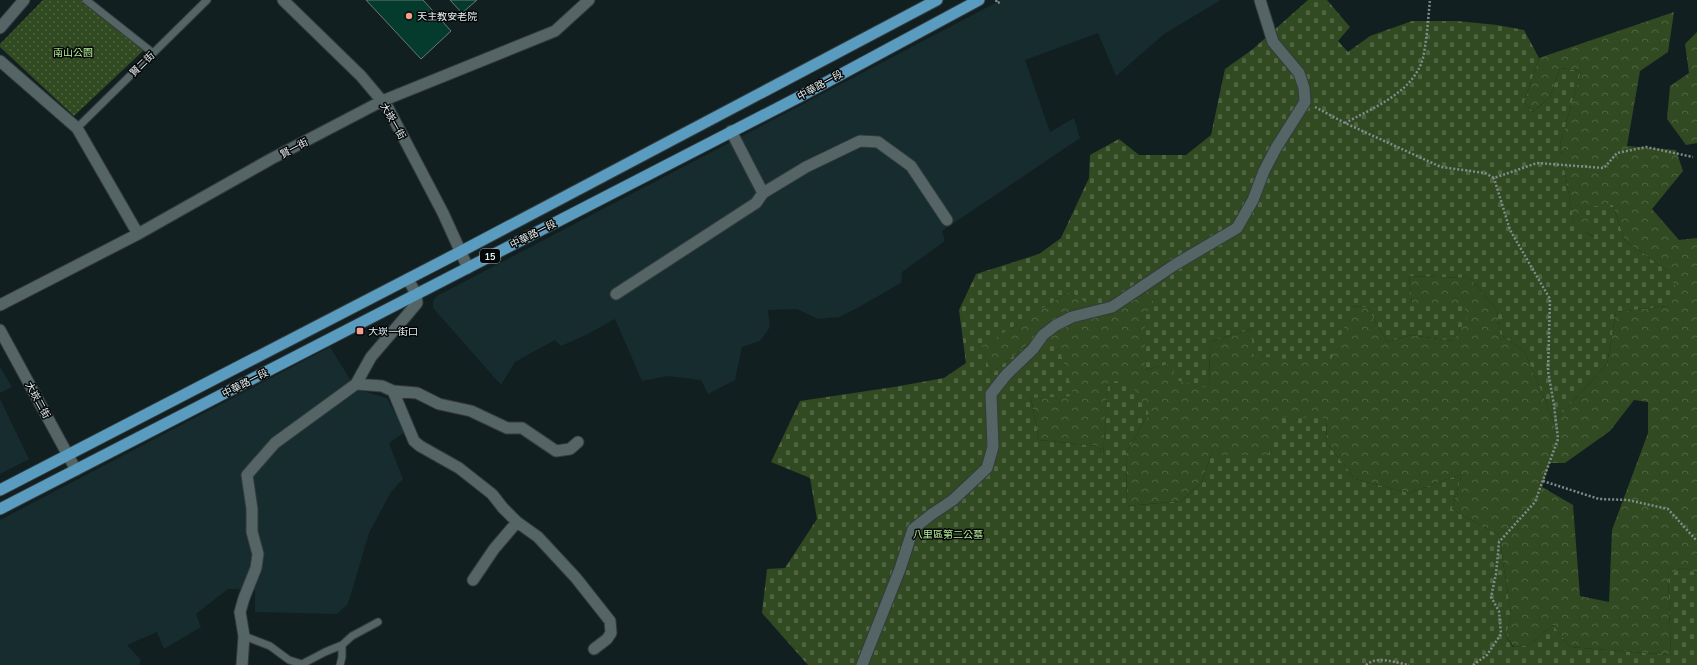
<svg xmlns="http://www.w3.org/2000/svg" width="1697" height="665" font-family="Mulish,'Noto Sans TC',sans-serif">
<style>
.built{fill:#162c2e}
.grass{fill:url(#grass-dots)}
.forest{fill:url(#forest-crowns);fill-rule:evenodd}
.cemetery{fill:url(#cemetery-stones)}
.building{fill:#043b2c;stroke:#6b7973}
.lines{fill:none;stroke-linecap:round;stroke-linejoin:round}
.service-casing{stroke:#343b3d;stroke-width:9}
.minor-casing{stroke:#343b3d;stroke-width:13}
.primary-casing{stroke:#343b3d;stroke-width:13}
.path{stroke:#828c8d;stroke-width:2.5;stroke-dasharray:2 2;stroke-linecap:butt}
.service{stroke:#556465;stroke-width:7}
.minor{stroke:#556465;stroke-width:11}
.primary{stroke:#5a9bc0;stroke-width:11}
.poi-dot{fill:#f59d8f;stroke:#040808;stroke-width:1.5}
.labels{text-anchor:middle;dominant-baseline:central;stroke-width:3;stroke-linejoin:round;paint-order:stroke}
.shield{fill:#040808;stroke:#a3aaaa;stroke-width:1}
.shield-label{font-size:9px;font-weight:bold;fill:#e7eff0}
.poi-label{font-size:10px;fill:#e7eff0;stroke:#040808;text-anchor:start}
.park-label{font-size:10px;fill:#b9f096;stroke:#040808}
.street-label{font-size:10px;fill:#e7eff0;stroke:#040808}
</style>
<defs>
<pattern id="grass-dots" width="8" height="8" patternUnits="userSpaceOnUse"><rect width="8" height="8" fill="#324a21"/><path d="M2 2h.1M6 6h.1" fill="none" stroke="#506442" stroke-width="1.8" stroke-linecap="round"/></pattern>
<pattern id="forest-crowns" width="20" height="18" patternUnits="userSpaceOnUse"><rect width="20" height="18" fill="#324a21"/><path d="M2 6a3 3 0 1 1 6 0M12 15a3 3 0 1 1 6 0" fill="none" stroke="#506442"/></pattern>
<pattern id="cemetery-stones" width="16" height="16" patternUnits="userSpaceOnUse"><rect width="16" height="16" fill="#324a21"/><path d="M2 7V4a2 2 0 0 1 4 0v3zM10 15v-3a2 2 0 0 1 4 0v3z" fill="#506442"/></pattern>
</defs>
<rect width="100%" height="100%" fill="#121f20"/>
<path class="built" d="M1001,0H1221L1164,34L1116,76L1098,33L1025,60L1050,132L1074,118L1080,138L942,231L945,241L902,272L901,283L859,307L839,317L818,319L797,309L768,310L770,327L760,341L742,347L735,380L708,394L701,380L668,376L642,381L615,319L586,335L561,346L555,340L515,362L501,385L433,308V301L437,296Z
M330,347L356,389L387,398L405,432L389,443L403,479L391,492L369,533L348,604L337,614L255,612V590L228,589L196,614L201,627L164,649L157,632L127,645L141,660L139,665H0V520Z
M0,367L12,387L0,393Z
M0,399L29,459L0,474Z"/>
<path class="grass" d="M43,0H81L144,50L74,116L0,47V44Z"/>
<path class="forest" d="M1674,12L1668,52L1640,71L1627,146L1676,150L1683,171L1652,209L1679,240L1697,238V573L1683,568L1668,574L1671,655L1570,647L1553,625L1529,645L1514,647L1506,637L1511,614L1499,535L1452,509L1462,474L1409,493L1355,479L1326,442L1327,418L1269,455H1211L1202,482L1181,501L1127,506L1126,453L1149,413L1108,382L1103,457L1098,446L1039,440L1031,398L1073,395L1037,337L991,374L981,346L1070,291L1145,282L1156,306L1145,370L1169,364L1209,388L1210,342L1252,329L1352,306L1368,308L1387,342L1411,335L1453,341L1412,305L1409,276L1470,278L1497,310L1500,334L1525,352L1554,422L1607,364L1616,312L1668,306V271L1625,241L1613,205L1594,237L1574,225L1560,144L1581,71L1560,68L1550,97L1533,112L1524,102L1539,58ZM1634,400L1648,402V433L1612,530L1609,602L1580,596L1573,505L1542,487L1550,463H1565L1610,431Z
M1697,32V143L1686,145L1667,119L1670,86L1689,73L1685,44Z"/>
<path class="cemetery" d="M1308,0H1327L1350,27L1338,41L1348,52L1370,36L1412,21H1457L1497,25L1524,30L1539,58L1524,102L1533,112L1550,97L1560,68L1581,71L1560,144L1574,224L1593,237L1584,207L1613,205L1625,241L1668,271L1675,286L1668,306L1616,312L1607,364L1554,422L1525,352L1500,334L1497,310L1470,278L1409,276L1412,305H1464L1467,321L1453,341L1411,335L1387,342L1368,308L1353,306L1330,362L1252,356V329L1210,342L1209,388L1179,381L1169,364L1145,370V313L1155,306L1145,282L1101,313L1070,291L982,346L991,374L1037,337L1058,345L1074,396L1031,398L1039,440L1098,446L1103,456L1108,382L1128,380L1149,413L1126,453L1127,506L1181,501L1202,482L1211,455H1268L1283,417L1327,418L1326,442L1355,479L1409,493L1462,474L1452,509L1499,535L1511,614L1506,637L1513,647L1529,645L1553,625L1570,647L1671,655L1668,574L1683,568L1697,573V665H808L762,613L767,569L785,568L817,519L810,478L771,462L800,401L894,387L944,378L966,363L959,310L976,274L1039,254L1061,238L1089,178L1090,155L1119,139L1139,155H1186L1211,135L1225,69L1253,49Z"/>
<path class="building" d="M366,0H423L451,31L421,59Z
M450,0H477L462,13Z"/>
<g class="lines">
<defs>
<path id="service" d="M86,0L153,53
M77,128L207,0
M244,636L270,646L289,660L302,664L325,652L342,645V657L340,665
M342,645L352,636L378,622"/>
<path id="minor" d="M283,0L361,76L388,108L443,213L468,268
M0,28L24,0
M0,61L77,128L138,234
M763,193L806,167L860,141L878,142L911,166L947,220
M616,294L756,203L763,193L731,131
M0,305L138,234L271,159L382,101L555,31L589,0
M0,330L76,470
M356,384L382,386L393,391L414,441L420,446L459,468L492,494L503,508L517,522L538,537L576,578L610,621L611,633L607,639L594,649
M393,391L417,393L439,404L471,411L507,428H522L556,451L570,449L578,442
M473,580L494,549L517,522
M242,665L244,636L240,612L244,598L256,568L258,554L252,532V509L247,475L275,443L356,384L371,357L407,315L417,303L416,294L408,279
M862,665L900,569L913,529L932,514L953,500L987,468L993,447L991,394L1006,375L1033,349L1043,335L1056,325L1072,317L1112,307L1176,264L1237,228L1253,200L1264,171L1276,148L1305,102L1304,88L1299,73L1273,42L1260,0"/>
<path id="primary" d="M0,490L460,252L937,0
M0,509L799,97L979,0"/>
</defs>
<use href="#service" class="service-casing"/>
<use href="#minor" class="minor-casing"/>
<use href="#primary" class="primary-casing"/>
<path class="path" d="M996,0L997,3L1000,2
M1315,107L1345,123L1441,167L1485,173L1494,178L1537,163L1604,168L1617,153L1646,147L1693,157
M1345,123C1373,108 1414,92 1423,58C1427,39 1428,19 1430,0
M1543,481L1599,499L1628,500L1668,509L1697,541
M1366,665C1377,655 1396,663 1409,665
M1473,665L1487,655L1501,634L1499,611L1491,597L1496,574L1499,542L1535,502L1558,439L1554,405L1548,371L1550,299L1510,230L1494,178"/>
<use href="#service" class="service"/>
<use href="#minor" class="minor"/>
<use href="#primary" class="primary"/>
</g>
<g class="poi-dot">
<circle cx="409" cy="16" r="4"/>
<rect x="356" y="327" width="8" height="8" rx="2"/>
</g>
<g class="labels">
<rect class="shield" x="480" y="249" width="20" height="14" rx="3"/>
<g class="shield-label">
<text x="490" y="256">15</text>
</g>
<g class="poi-label">
<text x="417" y="16">天主教安老院</text>
<text x="368" y="331">大崁一街口</text>
</g>
<g class="park-label">
<text x="73" y="52">南山公園</text>
<text x="948" y="534">八里區第二公墓</text>
</g>
<g class="street-label">
<text transform="translate(142 64) rotate(-44)">賢二街</text>
<text transform="translate(820 85) rotate(-29)">中華路一段</text>
<text transform="translate(393 121) rotate(60)">大崁一街</text>
<text transform="translate(294 148) rotate(-28)">賢一街</text>
<text transform="translate(533 234) rotate(-27)">中華路一段</text>
<text transform="translate(245 383) rotate(-27)">中華路一段</text>
<text transform="translate(38 400) rotate(61)">大崁二街</text>
</g>
</g>
</svg>
